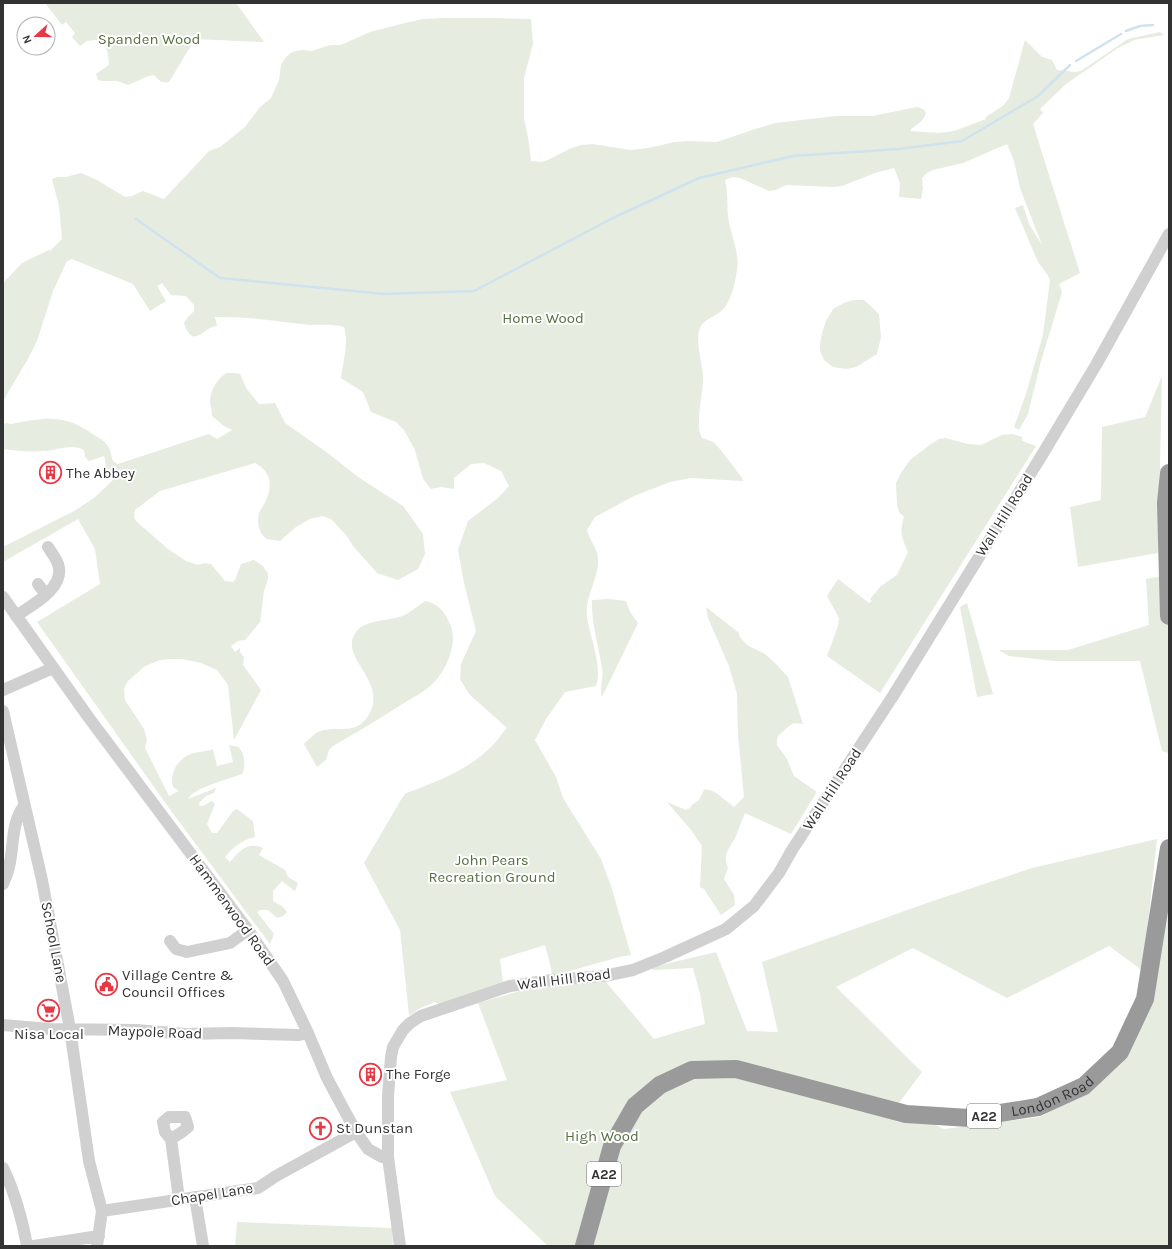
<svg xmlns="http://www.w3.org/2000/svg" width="1172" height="1249" font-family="Karla,sans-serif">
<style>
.green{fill:#e6ecdf}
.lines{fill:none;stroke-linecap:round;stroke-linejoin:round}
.stream{stroke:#cfe2ee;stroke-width:2.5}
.minor{stroke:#d0d0d0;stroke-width:12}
.highway{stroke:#9a9a9a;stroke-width:18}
.labels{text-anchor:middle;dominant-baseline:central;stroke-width:4;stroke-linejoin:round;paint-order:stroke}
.shield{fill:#fff;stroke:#707070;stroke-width:1}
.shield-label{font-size:14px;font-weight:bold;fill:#333}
.park-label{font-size:15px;fill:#56703f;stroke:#fff}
.poi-label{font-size:15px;fill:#333;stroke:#fff;text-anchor:start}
.street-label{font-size:15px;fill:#333;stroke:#fff}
</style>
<rect width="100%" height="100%" fill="#fff"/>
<path class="green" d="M45,3H236L264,42L195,39L169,82C162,84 159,80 154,75L146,77L128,85L117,81H102L98,80L96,74L109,65L108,54L104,42H113V38L87,41L80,46L72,37L75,33L66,22L62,25Z
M443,18H493L531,19L533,44L524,78V118L529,143L531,161L541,162L548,160L569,149L581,145L593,144L631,150L648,148L675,142L688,141L717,142L755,129L776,123L836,116H872L917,107C936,111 919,124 911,129V131L939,133L954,131L986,119V117L1004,105L1009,98L1025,40L1042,57L1052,60L1057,70L1075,72L1081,71L1128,39L1160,32L1164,35L1134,40L1118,48L1066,84L1040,109L1043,113L1033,124L1080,273L1059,284L1062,292L1060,299L1041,361L1028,414L1019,430L1014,427L1026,394L1043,335L1050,280L1047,274L1038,262L1015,208L1023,205L1029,224L1042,245L1020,188L1014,161L1007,144L963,163L933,170L927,173L922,178L923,188L921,199L899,197L900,183L894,168L875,173L842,186L834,187L786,185L776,190L769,191L740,178L732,177L725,180C728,192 727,204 728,216C730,234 740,252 737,270C735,283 731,304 720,312C714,317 705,319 701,326C694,338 702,362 703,375C704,391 694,426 702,438L713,442L720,449L742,478L743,481L691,478L670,482L634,496L595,517L587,530C589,540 597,547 598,558C600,576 584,598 587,617C590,637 603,668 596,686L565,692L546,719L535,740L556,777L563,798L601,859L612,889L631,955L619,957L552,976L551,968L545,945L500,959L503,984L442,1006L435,1002L418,1009L414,1013L409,1015L400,930L364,863L402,798L406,793C437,782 470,769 493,745C498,740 502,733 507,728L469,694L460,679L461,664L476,631L464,583L458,550L468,521L498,498L509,486L501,471L484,463L471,464L454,478V489L441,487L431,489L423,479L415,450L404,430L396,422L371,412L363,392L341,378C343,362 349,343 344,327C333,324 323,325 311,325C279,322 248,316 215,317L217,326C207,325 196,345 188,332C186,329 185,326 184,323L187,318L194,311V305L186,296L171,295L162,283L157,286L166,301L150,311L133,284L72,259L67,261L53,291L37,341L29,357L3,401V285L6,279H7L22,263L49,250L50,251L62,239L59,206L52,179L58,177H66L81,173L97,180L125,197L132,196L143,191L164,199L209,151L220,147L245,127L260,107L271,98L279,80L281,65L286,57L292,52L302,50L312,51L330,45H341L370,32L397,25L423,19Z
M853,300H864L879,314L881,337L877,354L856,367L846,369L833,367L824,360L820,350V344L822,333L826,321L833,309L844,303Z
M226,373H235L240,374L246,388L259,404L275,403L285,423L329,454L358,477L403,506L423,534L425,554L418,569L398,580L377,573L353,546L347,536L331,519L322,516L310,519L296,527L280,541C276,540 270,540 267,539C258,533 256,520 260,511C262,507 265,504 266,500C273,484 271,472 255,463L160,491L135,510L134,517L136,521L168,549L186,561L198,565L205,563L211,564L225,581L233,582L235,580L241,564L254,560L263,566L268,574V579L264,591L260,622L245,640L238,641L231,646L235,652L240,648V652L244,657L243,665L261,690L234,740L228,685L217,670L201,663L182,659H170L160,660L145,666L128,681L124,688L125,700L144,729L147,740L145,748L169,796L179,791L173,787C169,774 178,758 191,754C199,751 206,752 213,749L217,766L233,762L229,745C232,746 236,746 238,747C245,752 246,768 242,774C229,779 193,788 188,799L216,788L214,793L206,796L199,803L200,806H203L212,801L215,804L207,824L212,833H217L233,811L237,809L253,821L255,837C242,840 233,847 225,857L230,862C239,851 248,841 263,848L259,855L285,870L288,877L298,883L295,891L282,881L273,891V901L282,906L287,912L283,916L277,918L268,910H260L257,912L274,934L270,944L169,808L37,622L100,584L95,549L78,519L3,562V547L74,511L94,498L113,480V477L107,475C104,468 107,462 104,456L89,461L85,457L84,450C73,443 57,450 44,451C30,452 17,451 3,449V425L6,423L11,424C43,418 63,413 91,433C97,437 104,440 108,446C111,450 111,456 113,461L118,464L209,434L217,439L232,430L224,426L212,416C212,411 211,407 210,403C210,390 216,381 226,373Z
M1162,376L1158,553L1078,567L1070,507L1101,500L1102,427L1145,417Z
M1013,434L1022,437V441L1036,446L880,693L827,656L838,626L839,618L827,596L838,579L869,603L872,601L870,599L881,586L897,575L908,552C902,537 899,533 904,517L899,512L897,505L896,483L901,473L910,460L931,444L939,439L945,438L968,444L981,445L1002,435Z
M1169,575V753L1162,751L1140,661H1054L1009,656L1000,651V650H1068L1149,625L1146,579Z
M609,599L626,601L630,612L638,623L602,697C599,687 604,679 602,669C599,645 591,624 592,600Z
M425,601C439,604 444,611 450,624C459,644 445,674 429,687C422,693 412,698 404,703C381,718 357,732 333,746L329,750L326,760L317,767L304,744C308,740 313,735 318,732C336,724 355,737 368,716C390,681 337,658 356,632C365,620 386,621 399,617C408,615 416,607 425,601Z
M967,603L993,694L977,697L960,607Z
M706,607L739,633V636L747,645L765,654L777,665L788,677L803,724L794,723L789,726L778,736L777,740V745L787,759L794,776L817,792L791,834L745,813C742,820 739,828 736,836C730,848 722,854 728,868L724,879L734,895L735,905L721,915L704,889L700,887L702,846L691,830L667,802L686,810L690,808L692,805L699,800L704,790C713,787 726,802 734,807L744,797L738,735L737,694L729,666L708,618Z
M1157,839L1143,971L1109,946L1007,998L913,948L836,987L922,1072L896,1107L944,1129L1039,1117L1086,1094L1133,1043L1169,892V1246H548L495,1196L450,1092L507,1080L478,1003L535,987L606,982L654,1039L705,1024L700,994L693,968L652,970L653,967L716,952L747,1031L778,1032L762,962L927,903L1032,868Z
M237,1222L392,1228L393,1246H235Z"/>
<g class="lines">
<path class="stream" d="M1126,31L1140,26L1153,25
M1076,61L1121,34
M136,219L220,278L384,294L474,291L613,218L699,178L793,156L899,149L962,141L1038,96L1070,65"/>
<path class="minor" d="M38,584L46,595
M3,597L89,718L248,930L283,981L308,1033L327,1078L356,1132L368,1149L382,1157H388
M16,616C32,605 66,588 58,564C56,558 51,552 48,547
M3,690L53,668
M3,711L42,880L70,1029L89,1161L102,1211L97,1246
M3,884C5,879 8,873 9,867C14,847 11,822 24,806
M170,941L176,949L187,952L230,943L248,930
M3,1025L49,1029L136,1030L185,1034L232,1033L298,1035L308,1033
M171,1139L182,1132L188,1127L185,1117H169L163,1122L165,1132L171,1139L179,1199
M3,1168C14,1190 23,1222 27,1246
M195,1197L203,1246
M102,1211L258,1188L276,1176L356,1132
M34,1246L99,1236
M400,1246L388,1157V1096L391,1057L393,1047L403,1030L410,1023L421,1016L510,986L552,980L604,976L633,970L665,957L726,929L754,906L779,873L792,850L893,696L1042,455L1096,365L1169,234"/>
<g class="highway">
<path d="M1169,473L1166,503L1169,616"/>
<path id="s1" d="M584,1246L612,1146L635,1106L660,1085L692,1070L736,1069L906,1114L969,1118L1038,1107L1084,1086L1120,1052L1145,999L1169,848"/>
</g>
</g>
<defs>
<symbol id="building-ring" viewBox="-11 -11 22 22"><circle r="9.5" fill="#fff" stroke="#e63946" stroke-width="1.5"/><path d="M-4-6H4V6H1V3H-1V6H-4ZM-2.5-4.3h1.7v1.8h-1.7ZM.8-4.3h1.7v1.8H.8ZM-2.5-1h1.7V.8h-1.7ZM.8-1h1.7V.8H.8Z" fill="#e63946"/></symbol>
<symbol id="civic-ring" viewBox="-11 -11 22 22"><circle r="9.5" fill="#fff" stroke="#e63946" stroke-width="1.5"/><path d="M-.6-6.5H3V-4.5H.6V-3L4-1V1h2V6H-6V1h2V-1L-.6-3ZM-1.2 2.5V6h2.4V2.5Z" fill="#e63946"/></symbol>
<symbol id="supermarket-ring" viewBox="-11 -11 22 22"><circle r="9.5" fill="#fff" stroke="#e63946" stroke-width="1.5"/><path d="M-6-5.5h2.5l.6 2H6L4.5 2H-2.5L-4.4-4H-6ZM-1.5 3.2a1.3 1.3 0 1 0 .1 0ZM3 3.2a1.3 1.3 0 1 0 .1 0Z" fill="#e63946"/></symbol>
<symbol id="church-ring" viewBox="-11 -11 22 22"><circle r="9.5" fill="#fff" stroke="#e63946" stroke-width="1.5"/><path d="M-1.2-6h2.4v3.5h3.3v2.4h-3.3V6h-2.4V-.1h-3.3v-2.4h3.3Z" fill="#e63946"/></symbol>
</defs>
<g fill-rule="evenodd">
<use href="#building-ring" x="38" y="460" width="25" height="25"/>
<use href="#civic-ring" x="94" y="972" width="25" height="25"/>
<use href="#supermarket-ring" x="36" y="998" width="25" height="25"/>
<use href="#building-ring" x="358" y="1062" width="25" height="25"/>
<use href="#church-ring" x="308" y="1116" width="25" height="25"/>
</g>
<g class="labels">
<g class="shield">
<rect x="967" y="1104" width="34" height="24" rx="3"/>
<rect x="587" y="1162" width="34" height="24" rx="3"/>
</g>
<g class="shield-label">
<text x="984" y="1116">A22</text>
<text x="604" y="1174">A22</text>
</g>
<g class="park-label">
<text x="149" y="39">Spanden Wood</text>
<text x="543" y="318">Home Wood</text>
<text x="492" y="860">John Pears<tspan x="492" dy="17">Recreation Ground</tspan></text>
<text x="602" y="1136">High Wood</text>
</g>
<g class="poi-label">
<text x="66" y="473">The Abbey</text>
<text x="122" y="975">Village Centre &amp;<tspan x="122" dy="17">Council Offices</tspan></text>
<text x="49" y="1034" text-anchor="middle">Nisa Local</text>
<text x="386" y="1074">The Forge</text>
<text x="336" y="1128">St Dunstan</text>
</g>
<g class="street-label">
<text transform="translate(1004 515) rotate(-58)">Wall Hill Road</text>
<text transform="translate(832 789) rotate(-57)">Wall Hill Road</text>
<text transform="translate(232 910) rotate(54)">Hammerwood Road</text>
<text transform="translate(54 942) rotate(79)">School Lane</text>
<text transform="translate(564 979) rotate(-7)">Wall Hill Road</text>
<text transform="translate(155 1032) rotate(2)">Maypole Road</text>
<text stroke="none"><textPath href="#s1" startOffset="588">London Road</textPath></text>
<text transform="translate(212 1194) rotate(-9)">Chapel Lane</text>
</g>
</g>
<rect width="1172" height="1249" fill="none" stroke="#333333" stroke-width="8"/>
<g transform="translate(36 36) rotate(249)"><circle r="19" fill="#ffffff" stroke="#adadad"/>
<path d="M0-3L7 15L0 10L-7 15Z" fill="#e63946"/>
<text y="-6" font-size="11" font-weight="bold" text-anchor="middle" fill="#333333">N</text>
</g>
</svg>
